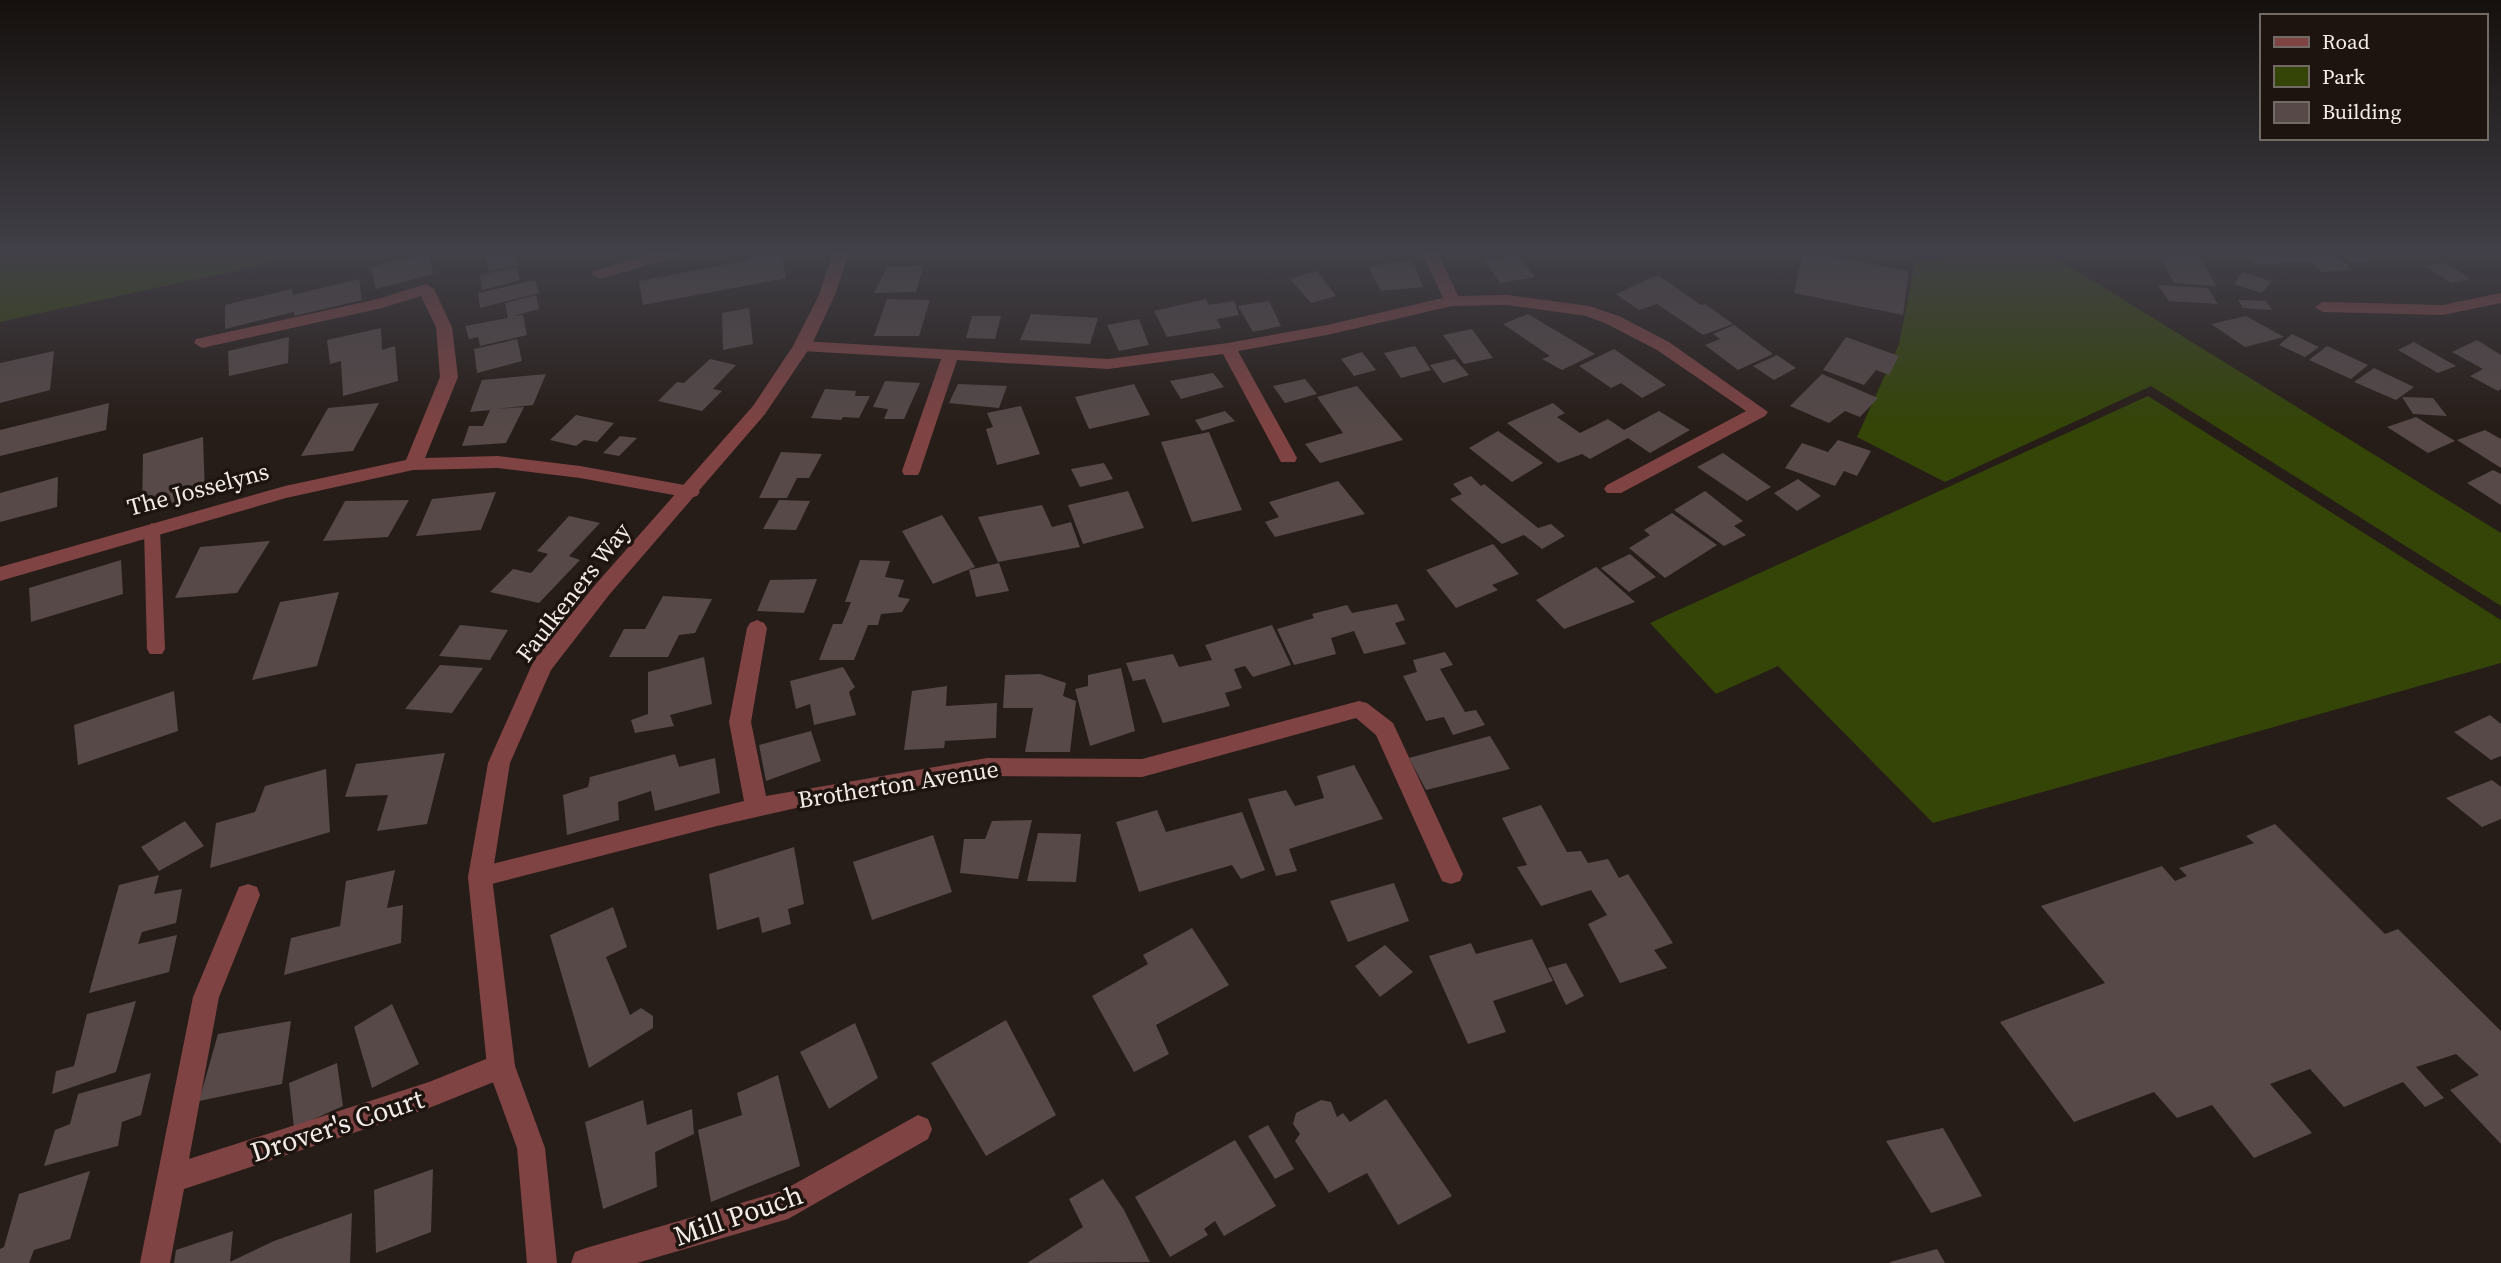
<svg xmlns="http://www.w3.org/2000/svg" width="2501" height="1263" font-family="'Source Serif 4',serif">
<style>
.green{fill:#344507}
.building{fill:#564948}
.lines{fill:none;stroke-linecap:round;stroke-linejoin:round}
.service{fill:#7f4343;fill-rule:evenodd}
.minor{fill:#7f4343;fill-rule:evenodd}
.tertiary{fill:#7f4343;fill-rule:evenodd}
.labels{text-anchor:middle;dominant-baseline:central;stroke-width:7;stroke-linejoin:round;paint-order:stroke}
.street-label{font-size:24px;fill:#f2ebe7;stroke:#1d140f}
.near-street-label{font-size:28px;fill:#f2ebe7;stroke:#1d140f}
</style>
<rect width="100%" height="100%" fill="#271d18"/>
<path class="green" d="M0,250H329L0,322Z
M1987,250H2043L2501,533V606L2151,386L1945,482L1857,437L1899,344L1915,263Z
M2148,396L2501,620V663L1933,823L1778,666L1716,694L1650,623Z"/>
<path class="building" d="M482,250H514L517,265L489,272Z
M749,250L796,251L782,254L786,278L643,305L639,281L750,260Z
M2156,250L2198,253L2216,286L2174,283Z
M2239,250H2331L2352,270L2322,272L2309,261L2255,265Z
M2334,250H2370L2380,258L2352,263Z
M2419,250H2451L2455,253L2429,258Z
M1803,251L1909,271L1903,315L1794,293Z
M429,253L433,274L376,289L371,267Z
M1519,255L1535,277L1500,283L1485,261Z
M1413,261L1423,287L1381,291L1368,266Z
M2446,263L2470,279L2451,283L2424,266Z
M924,265L916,292L874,293L887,267Z
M516,267L520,280L482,290L480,275Z
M1317,271L1336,296L1311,303L1290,279Z
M2242,272L2271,281L2262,293L2234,284Z
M1658,275L1701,305L1705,304L1733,324L1703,335L1657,304L1639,310L1616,294Z
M359,279L362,300L294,316V312L225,329V305L292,289L293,295Z
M535,280L539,293L480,308L478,293Z
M2158,285L2208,288L2218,304L2169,301Z
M536,295L539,309L513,316L523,315L527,335L480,346L478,337L469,339L465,326L508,318L505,303Z
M887,299L930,300L919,336H874Z
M1206,299L1209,305L1234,301L1239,315L1217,319L1221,328L1167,337L1154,311Z
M2238,300L2266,301L2272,310L2243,308Z
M1269,301L1281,326L1253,332L1238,306Z
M749,308L753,344L723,350L722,313Z
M1031,314L1098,318L1090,344L1020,340Z
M1528,314L1595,354L1562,370L1542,359L1550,356L1503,324Z
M972,316H1001L995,339L966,338Z
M2246,316L2284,337L2245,347L2211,324Z
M1139,319L1149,345L1119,351L1107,325Z
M1734,325L1773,354L1738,370L1705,345L1720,339L1713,334Z
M381,328L382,350L395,346L398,381L343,396L341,361L330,364L327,340Z
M1472,329L1493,358L1464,364L1443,335Z
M2292,334L2319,347L2305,357L2279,345Z
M289,337L288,363L229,376L228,351Z
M1846,337L1899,356L1889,375L1876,370L1864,385L1823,370Z
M517,339L522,361L477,373L474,349Z
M2477,340L2501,355V389L2498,391L2470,376L2483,369L2452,352Z
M2414,342L2456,366L2438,373L2398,350Z
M1415,346L1431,370L1401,378L1384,353Z
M2327,346L2368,365L2351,379L2309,360Z
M1614,349L1666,385L1642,398L1621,383L1611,388L1579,366Z
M54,351L50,390L0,403V363Z
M1362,352L1376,370L1354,376L1341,359Z
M1777,355L1796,368L1774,380L1753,366Z
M710,359L736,365L713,389L722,391L702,411L658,401L677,382L684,383Z
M1455,359L1469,375L1443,383L1430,365Z
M2374,368L2414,387L2396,400L2354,382Z
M1213,373L1224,387L1181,399L1170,381Z
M546,374L533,405L495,409L524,407L506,443L462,446L469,426H483L490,410L470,412L482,380Z
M1822,374L1878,398L1860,417L1845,411L1829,423L1790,406Z
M1305,379L1317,394L1285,403L1273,386Z
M885,381L920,383L904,419H884L888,409L873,407Z
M958,384L1007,386L999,408L949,403Z
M1134,384L1150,415L1089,429L1075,397Z
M1357,386L1403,440L1320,463L1305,444L1343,433L1317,397Z
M825,389L856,391L855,396H870L859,418L843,417L841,420L811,418Z
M2402,397L2433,398L2447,416L2413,414Z
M109,403L106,430L0,456V430Z
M379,403L353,451L301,456L328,408Z
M1553,403L1565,413L1557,417L1580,433L1608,419L1624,430L1659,411L1690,430L1650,453L1628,438L1590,459L1582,454L1558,463L1507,423Z
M1021,406L1040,454L997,465L986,429L993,427L987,413Z
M1225,411L1235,421L1202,431L1195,420Z
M576,415L614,423L597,442L584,440L576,446L550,440Z
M2416,417L2455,441L2428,453L2387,427Z
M2485,430L2501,439V468L2457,440Z
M1498,431L1543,463L1512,482L1469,448Z
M1209,432L1242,510L1192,522L1161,442Z
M620,436L637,438L619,456L603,453Z
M203,437L205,494L142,512L143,454Z
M1838,440L1871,451L1857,476L1844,471L1835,486L1785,468L1802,443L1828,452Z
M781,452L822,454L809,478H797L787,498H759Z
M1723,453L1771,487L1747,501L1697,467Z
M1104,463L1113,479L1080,487L1071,469Z
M2493,470L2501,474V505L2467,483Z
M1471,476L1481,486L1484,484L1538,528L1551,524L1565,536L1542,549L1524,535L1502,544L1450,499L1462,494L1453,484Z
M58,477L57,507L0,522V493Z
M1798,479L1821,496L1797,511L1774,493Z
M1338,481L1365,514L1275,537L1265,522L1279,517L1269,502Z
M1128,491L1144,528L1083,544L1068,505Z
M1705,491L1743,521L1734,526L1746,535L1724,546L1674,510Z
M496,492L481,530L416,536L432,499Z
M409,500L388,537L323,541L345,501Z
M779,500L810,501L796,530L763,529Z
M1042,505L1052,527L1071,522L1080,547L998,562L978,517Z
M1672,513L1717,545L1665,578L1629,548L1650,535L1644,530Z
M942,515L975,567L933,584L902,531Z
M569,516L600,523L569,556L580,560L539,603L490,592L513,569L531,573L548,554L537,551Z
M270,541L237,593L175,598L200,547Z
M1493,544L1519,574L1492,585L1498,590L1456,608L1426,570Z
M1630,554L1656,577L1629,592L1601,568Z
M121,560L123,594L31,622L29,588Z
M860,560L890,561L885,577L904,580L898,597L910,599L902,612L881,614L878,625H868L854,660H819L833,624H842L851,602H845Z
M999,563L1009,591L976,597L969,570Z
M1596,567L1635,602L1564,629L1536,600Z
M817,579L804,613L757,611L770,580Z
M339,592L317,666L252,680L280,602Z
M663,596L712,599L695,633L679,635L668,657H609L624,629H645Z
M1397,604L1405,620L1395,623L1406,644L1364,654L1354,631L1331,638L1336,654L1294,665L1277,629L1314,618L1312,614L1347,605L1352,613Z
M460,625L508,630L490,660L439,656Z
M1272,625L1291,665L1253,677L1245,666L1234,669L1242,688L1225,693L1230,706L1163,723L1145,679L1133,681L1126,663L1173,654L1179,667L1212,660L1205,645Z
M1445,652L1453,665L1440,669L1465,712L1476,710L1485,725L1453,735L1444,717L1426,721L1403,676L1417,672L1413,660Z
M704,657L712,704L670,715L674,726L635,733L631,720L648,714V672Z
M440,665L483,668L452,713L405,709Z
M843,667L855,687L849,692L856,715L814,725L810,704L796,709L790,681Z
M1121,668L1135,731L1090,746L1075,689L1088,686V675Z
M1040,674L1066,683L1063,696L1076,701L1070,752H1025L1033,708H1003L1005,675Z
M947,686L946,706L997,703L996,738L945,741L944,748L904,750L912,691Z
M174,691L178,731L78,765L74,725Z
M2490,715L2501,724V756L2491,760L2454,732Z
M811,731L821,761L766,781L759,745Z
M1490,736L1510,769L1426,790L1409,758Z
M445,753L427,824L377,831L388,795L345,797L356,764Z
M675,754L679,767L715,758L720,793L655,811L651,791L618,802L619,820L567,835L563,795L588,787L590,777Z
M1354,765L1383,819L1289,849L1297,871L1276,876L1248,799L1286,790L1295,806L1324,798L1317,776Z
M326,769L330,832L210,868L216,823L255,812L265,786Z
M2492,780L2501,787V819L2482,827L2446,798Z
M1541,805L1567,852L1581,851L1588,863L1608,859L1619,878L1628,874L1673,943L1654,950L1667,968L1620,983L1588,924L1607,915L1591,890L1541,906L1517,867L1527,865L1502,818Z
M1157,810L1166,832L1242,812L1265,870L1241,879L1232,865L1139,892L1116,822Z
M1032,820L1018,879L960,873L964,839H985L992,821Z
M185,821L204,846L159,871L141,847Z
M2275,824L2385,934L2398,929L2501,1031V1144L2450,1090L2479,1075L2456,1054L2416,1067L2444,1098L2425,1107L2403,1082L2344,1107L2310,1069L2270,1084L2312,1133L2254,1158L2212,1105L2177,1118L2154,1092L2074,1122L2000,1022L2105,983L2041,906L2162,866L2175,881L2187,876L2179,868L2254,843L2246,836Z
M1038,833L1081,834L1076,882L1027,881Z
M933,835L952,892L872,920L853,862Z
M794,847L804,904L788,909L791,924L762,933L759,917L717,930L709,874Z
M395,870L387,908L403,905L401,943L284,975L291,938L340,926L346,881Z
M159,875L154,894L182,889L176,923L142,932L138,944L177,935L169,972L89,993L119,885Z
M1394,883L1409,921L1348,942L1330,901Z
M613,907L627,947L606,957L630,1015L641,1008L653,1016V1028L589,1068L550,935Z
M1192,928L1229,985L1156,1025L1169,1054L1134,1072L1092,996L1148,964L1143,955Z
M1532,939L1553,981L1493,1001L1506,1032L1468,1044L1429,956L1471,943L1476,954Z
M1385,945L1413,972L1380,997L1355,966Z
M1566,963L1584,996L1566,1005L1548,968Z
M136,1001L116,1072L52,1094L56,1071L74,1066L87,1014Z
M392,1004L419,1064L372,1088L354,1027Z
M1006,1020L1056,1115L986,1156L931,1063Z
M291,1021L282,1084L199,1101L218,1034Z
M855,1023L878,1078L829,1109L800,1052Z
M337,1063L343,1106L294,1128L289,1083Z
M151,1073L141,1115L122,1122L118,1146L44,1166L55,1130L70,1124L78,1094Z
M778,1075L800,1166L711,1202L698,1130L742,1115L737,1093Z
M1386,1099L1452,1196L1398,1225L1367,1173L1329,1193L1295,1141L1300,1134L1293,1124L1296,1113L1321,1100L1331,1102L1337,1117L1343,1113L1350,1122Z
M643,1100L647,1125L692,1109L694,1134L655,1152L657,1187L603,1209L585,1122Z
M1268,1125L1294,1169L1275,1179L1248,1136Z
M1943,1128L1982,1196L1931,1213L1886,1141Z
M1235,1140L1276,1206L1224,1236L1215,1221L1204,1229L1208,1235L1170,1257L1135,1197Z
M433,1169L431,1232L376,1253L374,1190Z
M90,1171L70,1239L34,1250L29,1263H0V1249L4,1247L19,1194Z
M1103,1179L1124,1210L1150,1262L1027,1263L1083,1227L1069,1199Z
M352,1213L350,1263H174L176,1250L233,1231L230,1262L274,1241Z
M1937,1249L1945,1263H1890V1262Z"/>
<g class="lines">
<path class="service" d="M152,523L160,529L165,649L162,654H150L147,649L144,529Z"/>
<path class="minor" d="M665,250H690L688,253L600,279L592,274L594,271Z
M1421,250H1437L1458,296L1507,295L1589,306L1619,316L1669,342L1768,412L1765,416L1621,493H1607L1604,489L1607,485L1746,411L1657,350L1607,324L1586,316L1507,305L1452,306L1327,335L1238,351L1297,458L1295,462H1281L1223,354L1108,369L957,360L920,471L918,475H904L902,471L941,359L802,351L793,346L802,341L1108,359L1228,343L1327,325L1443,298Z
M426,284L434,289L452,327L458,377L425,458L498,456L580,466L690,486L697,488L700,492L697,496L690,498L580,478L498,468L413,470L286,498L0,581V567L285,486L406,460L440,377L436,327L421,296L382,308L202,348L194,343L196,339L378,299Z
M2501,293V303L2443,315L2323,312L2315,307L2323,302L2443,305Z
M757,620L764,623L767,628L751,722L766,796L987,758L1142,759L1359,701L1367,703L1393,723L1463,874L1460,881L1451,884L1442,881L1376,735L1356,718L1142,777L987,776L805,806L717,826L480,887L471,884L468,877L471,870L480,867L744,801L729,722L747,628L750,623Z
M248,884L257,887L260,895L219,997L189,1159L429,1082L501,1053L511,1057L515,1066L511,1075L429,1108L184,1189L170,1263H140L193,997L239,887Z
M918,1115L928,1119L932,1129L928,1139L788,1219L637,1263H571L575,1252L586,1248L782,1191Z"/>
<path class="tertiary" d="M834,250H850L835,295L811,346L765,414L609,595L551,670L510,763L492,877L515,1066L545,1148L557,1263H527L517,1148L487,1066L468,877L488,763L534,660L595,585L753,406L793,346L819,295Z"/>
</g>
<linearGradient id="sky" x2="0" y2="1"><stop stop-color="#15100d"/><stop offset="0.59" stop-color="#414048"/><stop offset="1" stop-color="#414048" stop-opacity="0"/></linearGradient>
<rect width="2501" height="427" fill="url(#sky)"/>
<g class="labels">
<g class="street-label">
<text transform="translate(198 489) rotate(-15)">The Josselyns</text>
<text transform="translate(573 592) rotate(-52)">Faulkeners Way</text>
<text transform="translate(898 784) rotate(-9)">Brotherton Avenue</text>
</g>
<g class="near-street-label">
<text transform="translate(337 1125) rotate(-18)">Drover's Court</text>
<text transform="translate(738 1215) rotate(-19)">Mill Pouch</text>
</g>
</g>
<rect x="2260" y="14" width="228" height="126" fill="#1d140f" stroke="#726a65" stroke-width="2"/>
<rect x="2274" y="37" width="35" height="10" fill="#7f4343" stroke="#726a65" stroke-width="2"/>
<text x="2322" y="49" font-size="21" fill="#f2ebe7">Road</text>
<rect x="2274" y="66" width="35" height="21" fill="#344507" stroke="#726a65" stroke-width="2"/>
<text x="2322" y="84" font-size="21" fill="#f2ebe7">Park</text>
<rect x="2274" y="102" width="35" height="21" fill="#564948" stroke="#726a65" stroke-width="2"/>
<text x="2322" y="119" font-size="21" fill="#f2ebe7">Building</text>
</svg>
